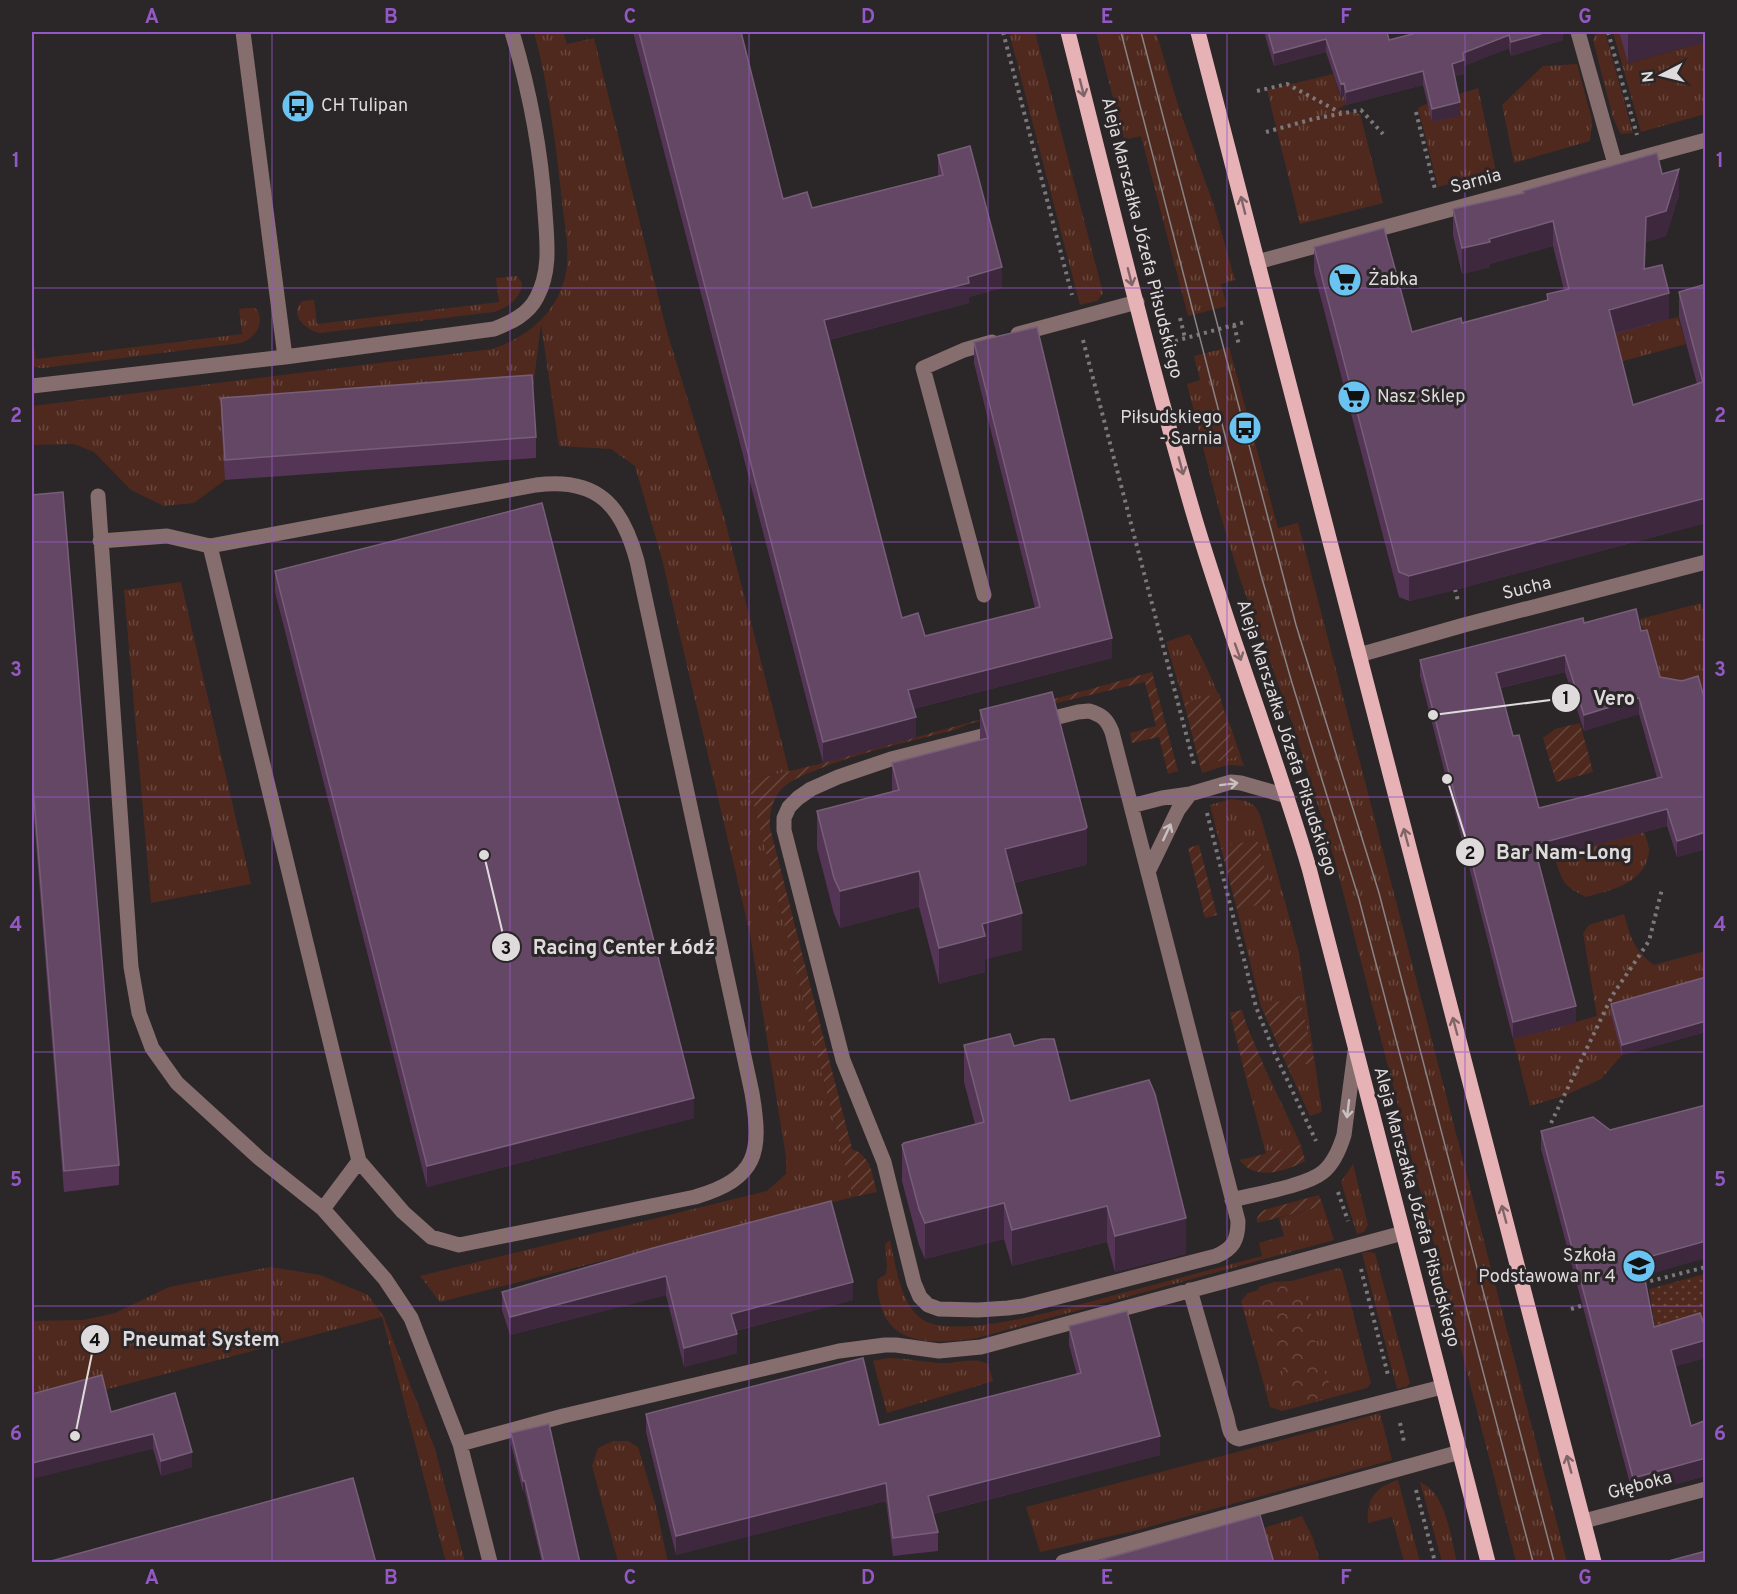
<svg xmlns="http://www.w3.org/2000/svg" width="1737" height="1594" font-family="Overpass,sans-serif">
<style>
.grass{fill:url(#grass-tufts)}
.forest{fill:url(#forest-crowns)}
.park{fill:url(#park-dots)}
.garden{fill:url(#garden-furrows)}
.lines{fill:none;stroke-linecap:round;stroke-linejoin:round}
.path{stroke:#7c7779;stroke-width:4;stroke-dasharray:3 4.5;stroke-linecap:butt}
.minor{stroke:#866d6e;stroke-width:15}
.major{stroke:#e7b2b6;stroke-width:15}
.tram{stroke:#888486;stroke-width:1.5}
.wall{fill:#553556;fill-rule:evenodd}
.shaded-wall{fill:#3e283e}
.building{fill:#644765;stroke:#775e78;stroke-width:1.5;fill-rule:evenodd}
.oneway{stroke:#806568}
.oneway2{stroke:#c9c0c1}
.grid{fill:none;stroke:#9458c6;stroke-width:1.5;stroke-opacity:0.55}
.labels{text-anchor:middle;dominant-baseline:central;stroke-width:6;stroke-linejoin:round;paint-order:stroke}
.poi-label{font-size:18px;fill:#dfdbdd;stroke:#2b2628;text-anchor:start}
.street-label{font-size:18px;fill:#dfdbdd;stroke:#2b2628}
.leader{fill:none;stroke:#dfdbdd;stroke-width:2}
.callout-dot{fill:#dfdbdd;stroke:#2b2628;stroke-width:2}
.mark-label{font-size:18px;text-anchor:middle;font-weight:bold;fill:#111}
.callout-label{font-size:20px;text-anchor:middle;font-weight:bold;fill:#dfdbdd;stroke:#2b2628;stroke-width:6;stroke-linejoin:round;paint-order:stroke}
.neatline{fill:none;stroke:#9458c6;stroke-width:2}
.grid-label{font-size:20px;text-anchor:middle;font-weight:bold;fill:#9458c6}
</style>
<defs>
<pattern id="grass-tufts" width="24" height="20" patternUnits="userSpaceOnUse" patternTransform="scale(1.5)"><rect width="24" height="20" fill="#4f291e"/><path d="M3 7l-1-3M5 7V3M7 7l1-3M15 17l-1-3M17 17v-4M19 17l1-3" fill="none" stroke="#68473e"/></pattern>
<pattern id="forest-crowns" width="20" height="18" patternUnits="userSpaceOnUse" patternTransform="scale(1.5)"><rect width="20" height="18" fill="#4f291e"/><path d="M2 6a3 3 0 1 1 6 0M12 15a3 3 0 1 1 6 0" fill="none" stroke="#68473e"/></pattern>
<pattern id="park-dots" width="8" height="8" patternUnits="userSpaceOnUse" patternTransform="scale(1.5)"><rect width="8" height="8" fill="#4f291e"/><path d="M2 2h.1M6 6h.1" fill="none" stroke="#68473e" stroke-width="1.8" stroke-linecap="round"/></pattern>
<pattern id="garden-furrows" width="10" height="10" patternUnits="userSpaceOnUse" patternTransform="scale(1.5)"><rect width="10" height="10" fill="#4f291e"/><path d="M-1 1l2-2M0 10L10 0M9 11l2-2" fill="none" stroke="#68473e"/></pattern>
</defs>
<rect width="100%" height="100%" fill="#2b2628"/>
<path class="grass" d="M534,32H563L567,44L594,38L667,332L724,517L789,771L748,781L853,1197L440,1302L420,1276L767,1191L786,1174V1157L750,934L662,559L635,466L611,449L559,446L541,324L532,396L225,480L194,503L164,506L131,490L94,452L74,444L32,445V406L492,349C525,338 552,317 563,284C572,258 565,229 562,202C556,145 549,88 534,32Z
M1009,32H1035L1103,293L1097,301L1080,305Z
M1096,32H1156L1178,105L1214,206L1235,280L1221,284L1227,306L1188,316L1141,136L1124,140Z
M1597,32H1605L1633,133L1621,134L1613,118L1593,40Z
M1613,32H1619L1628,63L1705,42V114L1641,132Z
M1577,64L1592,120L1590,141L1514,163L1502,105L1543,66Z
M1333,74L1340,97L1344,96L1346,105L1337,109L1360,114L1383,203L1300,224L1267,90Z
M1478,88L1496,171L1438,187L1418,108C1436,98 1458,95 1478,88Z
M517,276L522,283C522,297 507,308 494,312L320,333C306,330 288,315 302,301L314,300L317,324L499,302L496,278Z
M246,308H255L258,311C264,326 255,338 241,343L43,368L32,367V334L36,359L242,334L239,309Z
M1652,316L1660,321L1678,317L1686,344L1616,363L1555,350L1640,327L1644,318Z
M1229,347L1278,528L1298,523L1567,1562H1516L1335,861L1293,725L1239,576L1219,510L1187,384L1200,380L1194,356Z
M181,582L251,884L151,903L124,590Z
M1701,603L1706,624L1705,690L1663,703L1640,619Z
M1189,634C1214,678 1228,718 1244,766L1228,765L1202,773L1200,766L1236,757L1219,694L1184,703L1166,642Z
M1231,799L1246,801L1255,806L1260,815L1275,865L1299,953L1322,1112L1310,1116L1288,1068L1315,1061L1299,996L1261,1006L1237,910L1273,901L1257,839L1221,848L1210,805Z
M1644,832C1646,838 1649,845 1649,850C1647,883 1612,890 1586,897C1562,885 1563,882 1554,857Z
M1624,914C1631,938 1633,949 1654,965L1705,951V988L1622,1055L1601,1079L1566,1095L1530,1106L1513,1039L1597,1016L1583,933L1589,925Z
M1267,1073L1301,1145L1266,1154L1246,1078Z
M1353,1164L1368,1225L1364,1232L1357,1234L1341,1182Z
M1323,1206L1334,1240L977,1338C944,1343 892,1349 881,1306C879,1297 876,1289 878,1279L886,1274L887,1267L885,1244L890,1240C896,1265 900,1307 925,1321C964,1341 1086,1302 1130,1291C1174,1279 1218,1268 1262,1256L1259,1243L1284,1236L1279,1218Z
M1368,1252L1375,1253L1410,1383L1406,1387L1397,1389L1362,1253Z
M270,1267L320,1275L368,1295L384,1317L435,1449L465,1562H446L382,1317L32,1409V1321L84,1320L115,1313L169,1287Z
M1338,1268L1342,1270L1371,1383L1367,1388L1282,1411L1270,1407L1241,1301L1248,1293Z
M888,1358C906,1358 923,1362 941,1363C956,1364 974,1356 988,1364L993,1381L887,1413L873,1361Z
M1380,1413L1392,1460L1134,1531L1040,1552L1026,1507L1241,1451Z
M613,1441H628L638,1447L655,1503L668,1562H618L592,1466L598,1448Z
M1398,1480L1420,1562H1404L1392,1517L1368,1523C1366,1500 1375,1487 1398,1480Z
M1420,1482C1447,1494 1450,1536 1457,1562H1442Z
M1302,1516L1313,1538L1320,1562H1273L1264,1528Z"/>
<path class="forest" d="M1293,1281C1307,1289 1312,1317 1315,1332C1316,1338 1314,1345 1315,1351C1318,1367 1334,1379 1329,1396L1295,1404L1288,1395L1282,1381L1283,1365L1274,1335L1266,1323L1259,1306L1257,1295L1259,1287L1274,1282Z"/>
<path class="park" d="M1705,1274V1330L1658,1343L1649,1289Z"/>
<path class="garden" d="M1152,672L1178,771L1168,774L1159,737L1132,743L1130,733L1156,726L1145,682L968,724L957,729C909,742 859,752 814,771C804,775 793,779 785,786C772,797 769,812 770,828L852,1149C871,1156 872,1174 877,1192L853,1197L748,781L823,763Z
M1219,693L1236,757L1200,766L1184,703Z
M1580,723L1593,772L1556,782L1543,738L1555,729Z
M1257,839L1273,901L1237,910L1221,848Z
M1199,845L1217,915L1205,918L1188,848Z
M1299,996L1315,1062L1288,1068L1261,1006Z
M1242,1010L1247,1026L1267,1073L1246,1078L1230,1013Z
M1301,1145L1305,1161C1286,1171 1255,1182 1240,1160Z
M1319,1195L1323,1206L1257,1223C1256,1217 1259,1214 1264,1210Z"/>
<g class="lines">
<path class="path" d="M1003,32L1072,295
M1608,32L1637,135
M1257,91L1287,84L1341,113
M1416,112L1435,189
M1266,132L1313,119L1361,110L1383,134
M1180,318L1185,338
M1234,325L1239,345
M1083,340L1195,768
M1175,341L1245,322
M1455,589L1458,601
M1207,813L1256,1007L1275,1054L1316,1141
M1551,1123L1612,996L1649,941L1662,889
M1338,1192L1348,1221
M1361,1269L1388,1375
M1643,1283L1706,1267
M1571,1309L1587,1304
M1400,1423L1404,1442
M1416,1490L1435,1562"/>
<path class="minor" d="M1578,32L1615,164
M1257,262L1706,140
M1018,334L1137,302
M285,357L494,329C511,322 528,315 537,297C551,270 547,242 545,212C541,149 530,92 512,32
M32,386L285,357L243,32
M98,496L131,967L139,1013L152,1048L177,1083L259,1158L323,1209
M100,541L167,536L210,546
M984,595L923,368L964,350L992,342
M1359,655L1464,625L1706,562
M1089,711C1102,715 1107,719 1112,732L1238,1221C1238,1240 1233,1249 1216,1256L1023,1306L1008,1308L978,1310L939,1309L928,1305L920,1297L914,1283L884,1162L843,1060L784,830V818L789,807L798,798L811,789L838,777L891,759L1078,712Z
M1131,806L1162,798L1190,794L1231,782L1241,783L1287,796
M1148,872L1178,810L1190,794
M359,1161L403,1212L431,1237L459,1245L695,1197C758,1178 762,1153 752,1093L637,561C622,505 597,477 536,485L210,546L359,1161L323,1209L385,1279L411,1318L460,1444L490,1562
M1232,1200C1255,1194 1306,1186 1323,1172C1334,1163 1340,1148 1344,1135L1355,1051
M1190,1290L1227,1418C1229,1426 1229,1437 1239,1439L1442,1387
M460,1444L563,1416L839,1351L885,1345H896L939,1351L981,1347L1403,1233
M1584,1521L1706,1489
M1063,1562L1460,1452"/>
<path class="major" d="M1068,32C1109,194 1148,358 1195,519C1230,636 1274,750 1309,868L1488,1562
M1198,32L1594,1562"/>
<path class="tram" d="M1121,32L1261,575L1292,683L1359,899L1533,1562
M1141,32L1296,625L1379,893L1554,1562"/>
</g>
<path class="wall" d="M633,32H741L783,199L812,208L938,176V155L1002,288L969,297V303L829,340L902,618L925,636L1035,608L974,363V342L1112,658L913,709L916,737L823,763Z
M1264,32H1387L1389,40L1563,32V40L1511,56L1509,48L1464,66V74L1455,76L1460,116L1432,122L1423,85L1346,105L1344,96L1341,97L1326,52L1274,66Z
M1619,32H1706L1628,63Z
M1662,174L1679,195L1666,236L1646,242L1645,269L1669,319L1615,334L1633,405L1697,384L1679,317V292L1706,284V523L1447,592L1409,601L1399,597L1314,272V247L1412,332L1462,323L1547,300V294L1564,290L1553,246L1490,264V267L1462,274L1453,235V209Z
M221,398L536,437V458L225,480L221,418Z
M32,495L119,1165V1185L64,1192L32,795Z
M275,571L694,1118L427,1187L275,592Z
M1584,623L1660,677L1706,704V849L1677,857L1667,826L1538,861L1576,1023L1513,1039L1420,676V660ZM1565,672L1584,731L1639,714L1657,778L1539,808L1513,736L1501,688Z
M980,710L1087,863L1085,865L1014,883L1022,950L985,959V972L939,984L919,907L840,928L834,914L817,848V811L892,792V763L980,740Z
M1706,977V1032L1622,1055L1611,1014V1004Z
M964,1045L1014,1046L1070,1101L1186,1254L1115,1272L1107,1242L1012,1266L1004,1239L925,1259L919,1245L902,1181V1145L975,1124L964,1082Z
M1541,1131L1644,1276L1654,1327L1706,1330V1358L1675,1366L1691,1426L1706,1420V1476L1633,1495L1541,1149Z
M653,1248L853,1300L736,1331L737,1353L684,1367L666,1295L510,1335L502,1310V1292Z
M1069,1326L1160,1455L933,1514L938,1532V1551L893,1556L886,1501L676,1555L646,1432V1414L879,1425L1077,1375L1069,1345Z
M175,1393L192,1467L161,1476L153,1449L111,1412Z
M511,1433L580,1563H542L525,1492H523L511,1444Z"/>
<path class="shaded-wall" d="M1547,32H1563V40L1511,56V42Z
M1628,32H1706V42L1628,63Z
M1509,35V48L1464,66V74L1452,77V64L1463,53Z
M1326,39V52L1274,66V53Z
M1423,71V85L1346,105V92Z
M1344,83V96L1341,97V84Z
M1460,102V116L1432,122V109Z
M1679,169V195L1666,236L1646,242L1644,295L1646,217Z
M1553,221V246L1490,264V267L1462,274V248L1489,239Z
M1002,267V288L969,297V303L824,341V320Z
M1669,293V319L1609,335V310Z
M1706,498V523L1447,592L1409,601V576Z
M1112,638V658L908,710V690Z
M1565,655V672L1496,689V673Z
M1639,698V714L1584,731V715Z
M916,717V737L823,763V742Z
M1667,809V826L1534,862V845Z
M1087,827V863L1085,865L1005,885V849Z
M1706,832V849L1677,857V841Z
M919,871V907L840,928V891Z
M1022,913V950L985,959V972L939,984V948L982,924Z
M1576,1006V1023L1513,1039V1022Z
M1706,1021V1032L1622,1055V1045Z
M694,1098V1118L427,1187V1166Z
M1004,1203V1239L925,1259V1223Z
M1107,1206V1242L1012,1266V1230Z
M1186,1218V1254L1115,1272V1236Z
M1706,1241V1258L1641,1277V1259Z
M666,1276V1295L510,1335V1317Z
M853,1282V1300L731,1332V1314Z
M737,1334V1353L684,1367V1348Z
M1706,1340V1358L1671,1368V1350Z
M153,1434V1449L32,1479V1463Z
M1160,1436V1455L928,1515V1496Z
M192,1452V1467L161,1476V1461Z
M1706,1458V1476L1633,1495V1478Z
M523,1481H525V1492H523Z
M886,1483V1501L676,1555V1536Z"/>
<path class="building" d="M639,32H741L783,199L807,192L812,208L943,175L938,155L970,146L1002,267L968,277L969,283L824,320L902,618L918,613L925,636L1040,607L974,342L1037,327L1112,638L908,690L916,717L823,742Z
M1268,32H1387L1389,40L1420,32H1547L1511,42L1509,35L1463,53L1464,60L1452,64L1460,102L1432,109L1423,71L1346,92L1344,83L1341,84L1326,39L1274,53Z
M1657,153L1662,174L1679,169L1666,211L1646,217L1644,269L1662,265L1669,293L1609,310L1633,405L1703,382L1679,292L1706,284V498L1447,566L1409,576L1399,572L1314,247L1384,228L1412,332L1461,318L1462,323L1548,300L1547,294L1569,289L1553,221L1489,239L1490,242L1462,248L1453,209L1524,193L1523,191Z
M532,375L536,437L225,460L221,398Z
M63,492L119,1165L64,1171L32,774V495Z
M542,503L694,1098L427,1166L275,571Z
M1636,609L1641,631L1647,630L1660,677L1682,681L1698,676L1706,704V800H1704L1706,804V832L1677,841L1667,809L1534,845L1576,1006L1513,1022L1420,660L1583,618L1584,623ZM1565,655L1584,715L1639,698L1662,777L1539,808L1519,735L1513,736L1496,673Z
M1052,692L1087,827L1085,829L1005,849L1022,913L982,924L985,936L939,948L919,871L840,891L834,878L817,811L899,790L892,763L988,738L980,710Z
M1706,977V1021L1622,1045L1611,1004Z
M1010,1034L1014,1046L1042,1039H1054L1070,1101L1149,1080L1155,1094L1186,1218L1115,1236L1107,1206L1012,1230L1004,1203L925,1223L919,1209L902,1145L904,1143L984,1122L964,1045Z
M1706,1105V1241L1641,1259L1654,1327L1700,1313L1706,1330V1340L1671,1350L1691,1426L1706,1420V1458L1633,1478L1541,1131L1593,1117L1610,1130Z
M831,1201L853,1282L731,1314L737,1334L684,1348L666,1276L510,1317L502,1292L653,1248Z
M1127,1311L1160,1436L928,1496L938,1532L893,1538L886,1483L676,1536L646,1414L863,1358L879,1425L1081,1373L1069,1326Z
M102,1375L111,1412L175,1393L192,1452L161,1461L153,1434L32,1463V1394Z
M549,1424L580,1563H544L525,1481H523L511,1433Z
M353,1478L376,1563H44Z
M1260,1515L1274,1563H1090Z
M1706,1551V1563H1661Z"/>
<defs><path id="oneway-shaft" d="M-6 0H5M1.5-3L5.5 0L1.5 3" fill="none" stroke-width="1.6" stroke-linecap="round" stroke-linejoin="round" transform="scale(1.5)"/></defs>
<g class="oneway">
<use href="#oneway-shaft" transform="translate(1082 88) rotate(76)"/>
<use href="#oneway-shaft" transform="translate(1243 205) rotate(-104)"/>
<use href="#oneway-shaft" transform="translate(1130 277) rotate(76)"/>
<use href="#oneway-shaft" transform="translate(1181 466) rotate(75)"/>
<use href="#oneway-shaft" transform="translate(1238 652) rotate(70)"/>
<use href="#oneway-shaft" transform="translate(1406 837) rotate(-105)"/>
<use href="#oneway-shaft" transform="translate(1455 1026) rotate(-105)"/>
<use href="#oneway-shaft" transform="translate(1504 1214) rotate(-105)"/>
<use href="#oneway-shaft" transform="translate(1569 1464) rotate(-105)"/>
</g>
<g class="oneway2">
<use href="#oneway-shaft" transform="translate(1229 784) rotate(-7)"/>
<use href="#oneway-shaft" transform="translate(1167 832) rotate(-65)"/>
<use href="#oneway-shaft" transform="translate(1348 1109) rotate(97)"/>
</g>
<path class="grid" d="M272,32V1562M510,32V1562M749,32V1562M988,32V1562M1227,32V1562M1465,32V1562M32,288H1706M32,542H1706M32,797H1706M32,1052H1706M32,1306H1706"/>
<defs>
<symbol id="bus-disc" viewBox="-11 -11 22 22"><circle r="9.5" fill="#6bc3f2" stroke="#2b2628"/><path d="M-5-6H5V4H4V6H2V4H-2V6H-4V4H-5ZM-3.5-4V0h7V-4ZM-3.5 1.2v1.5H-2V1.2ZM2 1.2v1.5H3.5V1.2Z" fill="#111"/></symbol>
<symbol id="supermarket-disc" viewBox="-11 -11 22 22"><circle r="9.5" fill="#6bc3f2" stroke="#2b2628"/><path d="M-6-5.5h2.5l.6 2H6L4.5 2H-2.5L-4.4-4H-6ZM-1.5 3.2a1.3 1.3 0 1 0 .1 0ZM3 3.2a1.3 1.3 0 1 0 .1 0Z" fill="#111"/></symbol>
<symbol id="school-disc" viewBox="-11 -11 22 22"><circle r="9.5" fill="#6bc3f2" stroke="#2b2628"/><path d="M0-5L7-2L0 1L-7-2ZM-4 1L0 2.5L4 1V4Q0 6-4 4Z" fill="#111"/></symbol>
</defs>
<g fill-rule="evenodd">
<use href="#bus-disc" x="279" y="87" width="38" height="38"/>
<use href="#supermarket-disc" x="1326" y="261" width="38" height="38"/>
<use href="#supermarket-disc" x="1335" y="378" width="38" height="38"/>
<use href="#bus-disc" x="1226" y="409" width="38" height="38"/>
<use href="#school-disc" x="1620" y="1247" width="38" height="38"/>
</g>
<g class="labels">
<g class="poi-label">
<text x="321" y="106">CH Tulipan</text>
<text x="1368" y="280">Żabka</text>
<text x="1377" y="397">Nasz Sklep</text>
<text x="1222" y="418" text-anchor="end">Piłsudskiego<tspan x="1222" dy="21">- Sarnia</tspan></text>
<text x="1616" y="1256" text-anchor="end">Szkoła<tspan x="1616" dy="21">Podstawowa nr 4</tspan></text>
</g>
<g class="street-label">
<text transform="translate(1476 182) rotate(-15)">Sarnia</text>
<text transform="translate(1141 238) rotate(76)">Aleja Marszałka Józefa Piłsudskiego</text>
<text transform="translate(1527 589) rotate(-14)">Sucha</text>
<text transform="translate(1286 738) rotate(72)">Aleja Marszałka Józefa Piłsudskiego</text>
<text transform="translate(1416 1207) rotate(75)">Aleja Marszałka Józefa Piłsudskiego</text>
<text transform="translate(1640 1486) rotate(-15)">Głęboka</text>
</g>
</g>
<path class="leader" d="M1433 715L1566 698M1447 779L1470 852M484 855L506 947M75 1436L95 1339"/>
<g class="callout-dot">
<circle cx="1433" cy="715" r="6"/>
<circle cx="1447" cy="779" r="6"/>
<circle cx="484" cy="855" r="6"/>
<circle cx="75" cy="1436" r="6"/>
<circle cx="1566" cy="698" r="15"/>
<circle cx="1470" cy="852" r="15"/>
<circle cx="506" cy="947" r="15"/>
<circle cx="95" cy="1339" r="15"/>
</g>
<g class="mark-label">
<text x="1566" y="704">1</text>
<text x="1470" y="859">2</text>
<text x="506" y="954">3</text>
<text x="95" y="1346">4</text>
</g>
<g class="callout-label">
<text x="1614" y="705">Vero</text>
<text x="1564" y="859">Bar Nam-Long</text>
<text x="624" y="954">Racing Center Łódź</text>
<text x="201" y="1346">Pneumat System</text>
</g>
<rect width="1737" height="1594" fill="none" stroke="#2b2628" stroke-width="66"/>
<g transform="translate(1662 75) rotate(263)" stroke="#2b2628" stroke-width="4.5" paint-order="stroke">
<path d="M0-4.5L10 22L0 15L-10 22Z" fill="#dfdbdd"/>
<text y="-9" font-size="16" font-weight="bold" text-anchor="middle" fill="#dfdbdd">N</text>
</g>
<rect x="33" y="33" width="1671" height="1528" class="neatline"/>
<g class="grid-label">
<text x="152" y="23">A</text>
<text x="391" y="23">B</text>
<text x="630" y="23">C</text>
<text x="868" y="23">D</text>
<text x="1107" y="23">E</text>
<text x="1346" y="23">F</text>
<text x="1585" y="23">G</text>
<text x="16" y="167">1</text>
<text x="1720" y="167">1</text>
<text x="16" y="422">2</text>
<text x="1720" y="422">2</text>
<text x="16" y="676">3</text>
<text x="1720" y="676">3</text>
<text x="16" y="931">4</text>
<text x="1720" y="931">4</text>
<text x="16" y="1186">5</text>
<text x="1720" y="1186">5</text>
<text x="16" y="1440">6</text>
<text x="1720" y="1440">6</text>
<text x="152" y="1584">A</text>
<text x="391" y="1584">B</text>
<text x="630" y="1584">C</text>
<text x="868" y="1584">D</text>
<text x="1107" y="1584">E</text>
<text x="1346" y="1584">F</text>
<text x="1585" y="1584">G</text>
</g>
</svg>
